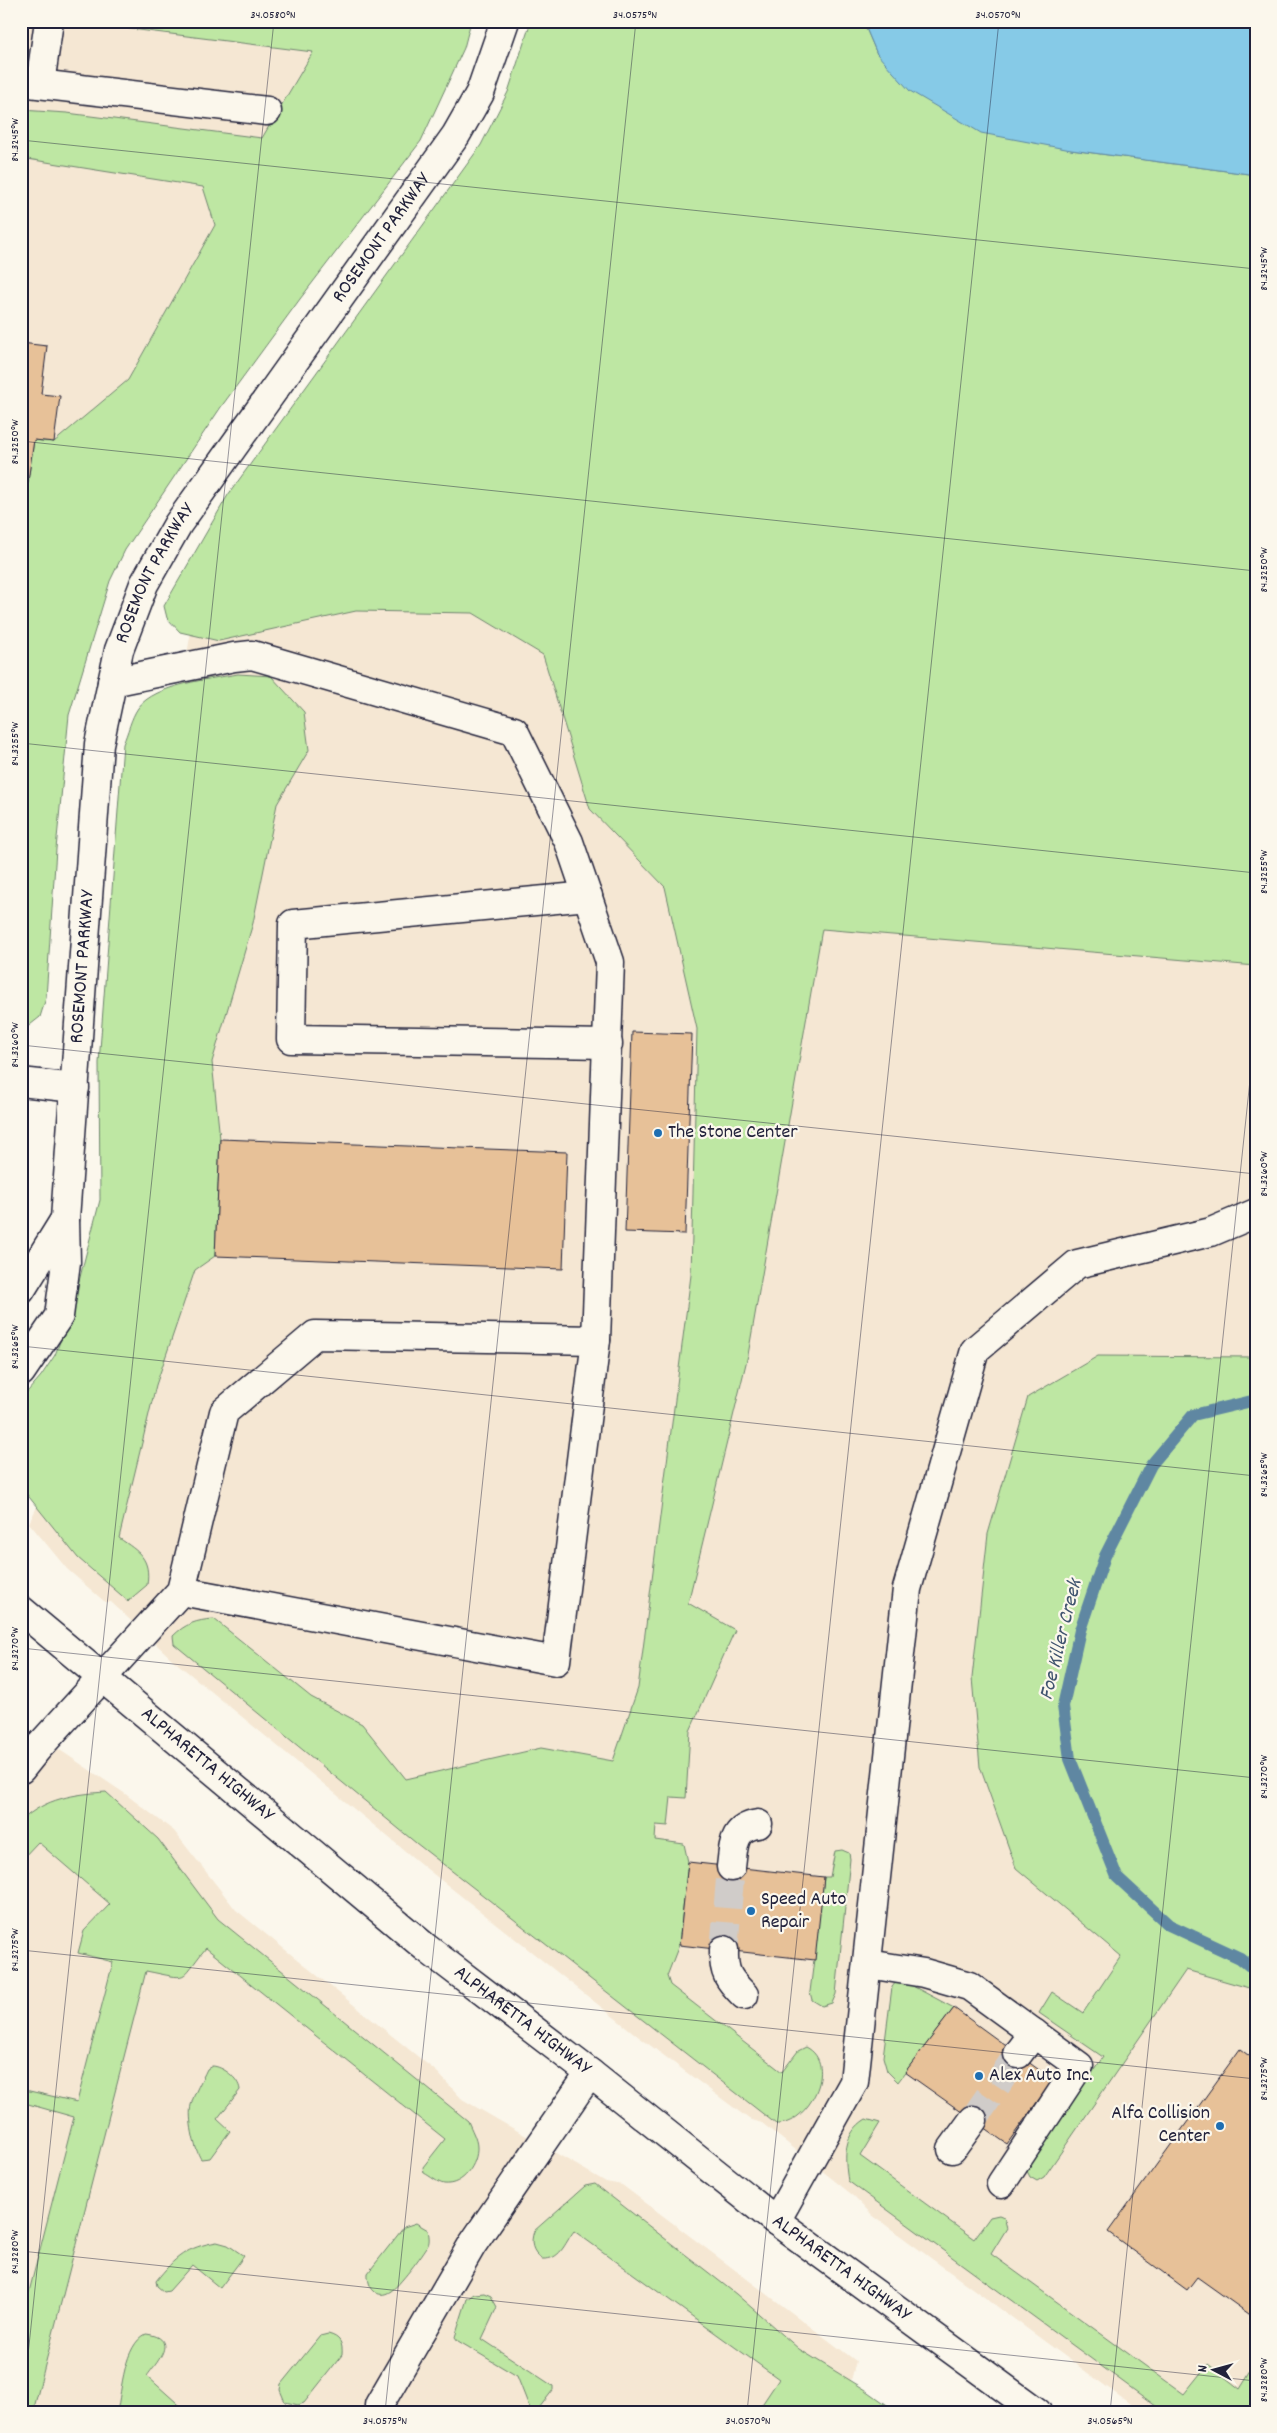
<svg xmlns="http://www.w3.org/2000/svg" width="1277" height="2433" font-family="Dekko,sans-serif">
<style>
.built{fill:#f5e7d3}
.green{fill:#bee7a3;stroke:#70846f}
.water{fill:#86cae7;stroke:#5e87a2}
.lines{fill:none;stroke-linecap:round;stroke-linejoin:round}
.stream{stroke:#5e87a2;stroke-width:12}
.building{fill:#e7c198;stroke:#22223b}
.minor-tunnel{stroke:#d0ccc9;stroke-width:28;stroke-dasharray:28 14;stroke-linecap:butt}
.minor-casing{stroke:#22223b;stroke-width:31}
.highway-casing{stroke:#22223b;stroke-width:31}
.minor{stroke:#fbf7ec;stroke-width:28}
.highway{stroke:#fbf7ec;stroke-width:28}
.ticks{fill:none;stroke:#22223b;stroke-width:1;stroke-opacity:0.45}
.poi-dot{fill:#1f6fb2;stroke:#fbf7ec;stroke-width:2}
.labels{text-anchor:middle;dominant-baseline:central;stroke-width:4.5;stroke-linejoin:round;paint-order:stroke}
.street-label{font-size:20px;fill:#22223b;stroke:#fbf7ec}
.poi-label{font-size:20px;fill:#22223b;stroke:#fbf7ec;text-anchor:start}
.water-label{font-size:21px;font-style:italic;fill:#40546f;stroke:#fbf7ec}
.neatline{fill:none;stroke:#22223b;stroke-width:2}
.ticks-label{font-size:12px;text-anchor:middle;fill:#22223b}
</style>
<rect width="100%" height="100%" fill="#fbf7ec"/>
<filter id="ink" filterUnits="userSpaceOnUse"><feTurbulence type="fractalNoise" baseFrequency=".02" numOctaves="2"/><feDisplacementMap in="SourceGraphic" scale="10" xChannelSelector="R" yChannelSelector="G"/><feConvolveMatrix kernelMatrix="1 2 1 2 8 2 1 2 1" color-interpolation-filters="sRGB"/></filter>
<g filter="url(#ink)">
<path class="built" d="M21,21H424L90,551L21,1008Z
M285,488L1256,681V2412H1141L872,2215L855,2197L762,2123L749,2119L639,2037L427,1869L173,1660L111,1602H105L67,1569L29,1523L123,1333L166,778L191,631Z
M21,1724L124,1793L174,1831L236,1910L437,2072L462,2099L606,2182L622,2185L856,2361L843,2412H21Z"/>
<path class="green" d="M68,21H471L464,48L421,141L300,299L221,407L125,550L110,581L69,715L56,849L46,998L40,1017L21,1032V509L27,488L34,440L54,442L128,380L215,225L203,187L21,158V110L67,113L262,138L313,52Z
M531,21H863L877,54L1071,150L1256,175V966L822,929L748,1355L688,1603L735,1630L690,1731L686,1798L671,1797L668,1826L656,1825L655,1840L684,1844L688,1862L679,1945L667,1976L670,1985L782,2072L798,2051L806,2047C840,2064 808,2126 776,2124L416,1843L174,1644L173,1636C185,1624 196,1620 214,1619L311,1697L362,1724L406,1779L541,1748L613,1761L638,1688L691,1275L697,1029L665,887L590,809L543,655L473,613L356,611L219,641L180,632L167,618L164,606L228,495L481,145L508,92Z
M238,674L271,676L304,712L309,750L277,804L253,923L212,1062L220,1139L215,1256L195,1270L156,1385L119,1538C139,1552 151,1558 147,1585L128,1601L78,1558L21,1487V1399L41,1376L55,1355L71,1312L100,1200L99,1063L123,744C128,733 131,718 138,708C155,684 211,679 238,674Z
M1098,1356L1256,1357V1990L1186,1970L1044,2177L1037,2181L1030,2177L1026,2169L1103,2057L1039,2013L1052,1992L1083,2013L1121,1956L1016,1868L980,1767L972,1678L988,1534L1028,1397Z
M106,1792L158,1839L218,1919L468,2121C471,2129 477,2139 477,2147C478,2164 463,2186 444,2184C438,2183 430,2176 424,2173L423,2167L445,2139L206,1948C178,1982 192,1980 146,1971L33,2412H21V2323L74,2117L21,2102V2089L77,2102L113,1962L78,1953L84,1931L110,1904L38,1842L21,1860V1821C45,1798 75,1794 106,1792Z
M842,1850L849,1853L850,1859L836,1994L832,2003L822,2006L812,2000L810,1992L824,1877H830L835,1851Z
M896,1982H905L954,2008L898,2082L887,2071L883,2057L892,1987Z
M212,2066C222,2066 239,2078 240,2090L217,2119L230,2131L210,2158L201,2159C194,2149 188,2117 191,2105C194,2093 202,2080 207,2069Z
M866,2119L880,2123L860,2156L974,2239L990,2217L999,2215L1004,2217L1007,2228L991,2254L1184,2394L1208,2364L1240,2389L1256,2363V2412H1164L848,2181C844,2157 843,2133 866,2119Z
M595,2184L736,2294L799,2349L866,2390L897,2412H757L779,2379L574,2231C564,2244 561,2260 542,2259C532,2251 530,2243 534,2231L585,2186Z
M416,2223L428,2230C429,2235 430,2241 428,2245C424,2253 398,2287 391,2291C377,2301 367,2287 368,2273L404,2227Z
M217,2242L228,2245L244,2256L220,2288L192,2265L169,2291L164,2292L157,2286L156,2281C175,2257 187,2247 217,2242Z
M484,2293L491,2296L497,2307L482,2339L553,2386V2390L536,2412H533L530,2409L517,2376L458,2341L455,2337L467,2299L474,2294Z
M146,2334C180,2338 157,2362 147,2376L187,2412H117C122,2389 124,2345 146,2334Z
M328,2334C340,2337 343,2343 342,2355L304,2403L298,2405L285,2402L280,2390L281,2384L320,2336Z"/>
<path class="water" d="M863,21H1256V175L1071,150L981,133L910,91L877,54Z"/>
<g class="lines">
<path class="stream" d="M1256,1400L1193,1415L1151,1465L1105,1556L1080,1630L1063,1706L1070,1759L1117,1877L1169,1925L1240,1958L1256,1971"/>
</g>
<path class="building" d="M21,343L47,346L41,394L60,396L54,442L34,440L27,488L21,487Z
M632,1032L692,1034L685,1234L625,1232Z
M220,1139L567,1152L563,1269L215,1256Z
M688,1862L824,1877L815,1960L679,1945Z
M954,2008L1053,2080L1007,2144L905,2072Z
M1240,2049L1256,2061V2191L1253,2196L1256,2198V2319L1197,2277L1187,2290L1108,2232Z"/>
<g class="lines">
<path class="minor-tunnel" d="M724,1950L731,1867
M973,2120L1018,2054"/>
<defs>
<g id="minor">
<path d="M21,82L267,111"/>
<path d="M40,84L49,21"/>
<path d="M112,682L234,657L252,655L514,731L569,842L610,962L596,1340"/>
<path d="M588,896L293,924L291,1039L608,1044"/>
<path d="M21,1082L75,1088"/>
<path d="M21,1290L65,1219"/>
<path id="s1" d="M21,1372L59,1316L66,1262L65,1219L99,744L119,650L144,584L178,524L456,135L480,93L505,21"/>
<path d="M21,1769L37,1749L181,1591L224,1412L315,1335L596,1340L556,1661L181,1591"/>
<path d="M731,1867C734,1845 732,1828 758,1824"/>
<path d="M724,1950C723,1973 729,1980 744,1995"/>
<path d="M868,1964L924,1973L969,1986L1079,2066L1001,2184"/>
<path d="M1018,2054L1034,2033"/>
<path d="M952,2149L973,2120"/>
<path d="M776,2221L854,2082L907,1589L975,1350L1077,1264L1211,1232L1256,1213"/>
<path d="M380,2412L379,2405L472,2245L590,2073"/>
</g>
<g id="highway">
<path id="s2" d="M21,1610L425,1947L590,2073L776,2221L1037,2412"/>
</g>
</defs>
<use href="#minor" class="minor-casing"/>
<use href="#highway" class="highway-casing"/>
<use href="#minor" class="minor"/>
<use href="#highway" class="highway"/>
</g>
</g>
<path class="ticks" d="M21,140L1256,269M21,441L1256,571M21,743L1256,873M21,1045L1256,1174M21,1346L1256,1476M21,1648L1256,1778M21,1950L1256,2079M21,2251L1256,2381M22,2412L274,21M385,2412L636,21M747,2412L999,21M1110,2412L1256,1023"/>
<g class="poi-dot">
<circle cx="658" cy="1133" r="5"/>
<circle cx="751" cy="1911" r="5"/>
<circle cx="979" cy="2076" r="5"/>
<circle cx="1220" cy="2126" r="5"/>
</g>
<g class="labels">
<g class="street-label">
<text stroke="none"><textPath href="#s1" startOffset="1228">ROSEMONT PARKWAY</textPath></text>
<text stroke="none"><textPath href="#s1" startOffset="822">ROSEMONT PARKWAY</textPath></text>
<text stroke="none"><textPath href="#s1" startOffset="418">ROSEMONT PARKWAY</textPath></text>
<text stroke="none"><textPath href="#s2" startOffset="242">ALPHARETTA HIGHWAY</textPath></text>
<text stroke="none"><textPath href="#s2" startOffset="648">ALPHARETTA HIGHWAY</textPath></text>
<text stroke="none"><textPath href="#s2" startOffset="1052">ALPHARETTA HIGHWAY</textPath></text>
</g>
<g class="poi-label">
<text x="668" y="1133">The Stone Center</text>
<text x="761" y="1900">Speed Auto<tspan x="761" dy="23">Repair</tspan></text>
<text x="989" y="2076">Alex Auto Inc.</text>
<text x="1210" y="2114" text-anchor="end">Alfa Collision<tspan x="1210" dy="23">Center</tspan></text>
</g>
<g class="water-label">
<text transform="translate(1062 1640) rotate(-76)">Foe Killer Creek</text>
</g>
</g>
<rect width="1277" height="2433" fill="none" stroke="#fbf7ec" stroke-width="55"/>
<g transform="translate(1214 2370) rotate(276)" stroke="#fbf7ec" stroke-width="4" paint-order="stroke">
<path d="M0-4L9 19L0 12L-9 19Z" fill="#22223b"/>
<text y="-8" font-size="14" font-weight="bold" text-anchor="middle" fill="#22223b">N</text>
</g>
<rect x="28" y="28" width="1222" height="2378" class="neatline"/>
<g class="ticks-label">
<text x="273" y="18">34.0580°N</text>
<text x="635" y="18">34.0575°N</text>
<text x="998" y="18">34.0570°N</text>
<text transform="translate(14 140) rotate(-90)" y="4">84.3245°W</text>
<text transform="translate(1263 269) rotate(-90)" y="4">84.3245°W</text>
<text transform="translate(14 442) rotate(-90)" y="4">84.3250°W</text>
<text transform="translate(1263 570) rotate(-90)" y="4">84.3250°W</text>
<text transform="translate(14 744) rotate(-90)" y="4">84.3255°W</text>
<text transform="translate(1263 872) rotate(-90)" y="4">84.3255°W</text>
<text transform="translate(14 1045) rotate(-90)" y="4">84.3260°W</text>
<text transform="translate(1263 1174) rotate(-90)" y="4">84.3260°W</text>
<text transform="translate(14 1347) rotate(-90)" y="4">84.3265°W</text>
<text transform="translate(1263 1475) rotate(-90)" y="4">84.3265°W</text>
<text transform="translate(14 1649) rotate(-90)" y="4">84.3270°W</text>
<text transform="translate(1263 1777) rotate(-90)" y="4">84.3270°W</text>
<text transform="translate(14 1950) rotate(-90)" y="4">84.3275°W</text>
<text transform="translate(1263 2079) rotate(-90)" y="4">84.3275°W</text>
<text transform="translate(14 2252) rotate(-90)" y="4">84.3280°W</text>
<text transform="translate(1263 2380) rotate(-90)" y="4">84.3280°W</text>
<text x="385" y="2424">34.0575°N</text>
<text x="748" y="2424">34.0570°N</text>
<text x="1110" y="2424">34.0565°N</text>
</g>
</svg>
